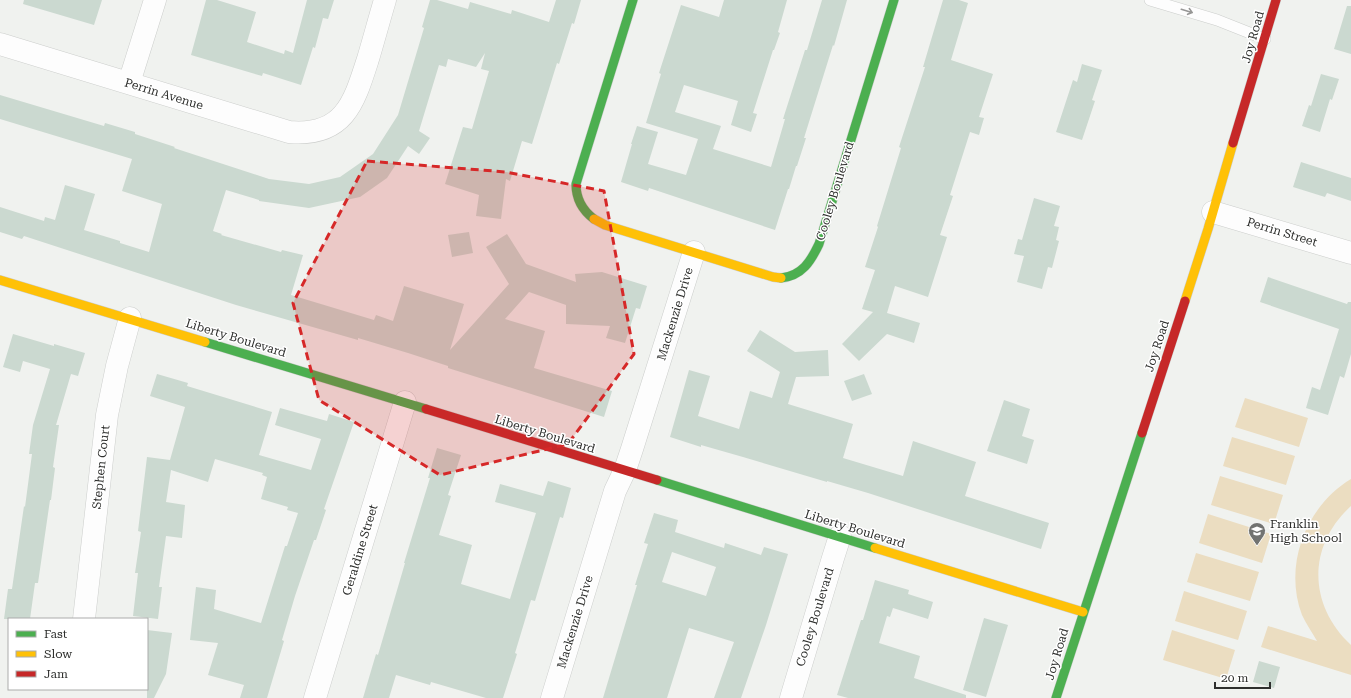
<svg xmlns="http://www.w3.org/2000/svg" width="1351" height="698" font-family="'Roboto Serif',serif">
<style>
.garden{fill:#ebddc1}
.building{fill:#cbd9d0;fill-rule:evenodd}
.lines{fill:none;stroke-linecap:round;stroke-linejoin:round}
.lane-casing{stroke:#cccecc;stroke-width:12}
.street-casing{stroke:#cccecc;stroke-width:23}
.fast-casing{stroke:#cccecc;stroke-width:10}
.slow-casing{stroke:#cccecc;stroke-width:10}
.jam-casing{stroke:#cccecc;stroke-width:10}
.lane{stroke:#fdfdfd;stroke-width:11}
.street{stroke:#fdfdfd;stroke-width:22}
.fast{stroke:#4caf50;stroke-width:9}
.slow{stroke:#ffc107;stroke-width:9}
.jam{stroke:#c62828;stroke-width:9}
.oneway{stroke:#969695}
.marked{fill:#d62828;fill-opacity:0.2;stroke:#d62828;stroke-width:3;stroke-dasharray:8 5;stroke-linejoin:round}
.labels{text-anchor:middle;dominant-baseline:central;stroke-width:3;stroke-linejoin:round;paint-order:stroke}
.street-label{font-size:12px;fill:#2e2f2d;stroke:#fff}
.poi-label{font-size:12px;fill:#2e2f2d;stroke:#fff;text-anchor:start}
</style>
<rect width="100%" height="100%" fill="#f0f2ef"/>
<path class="garden" d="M1245,398L1308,418L1299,447L1235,427Z
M1232,437L1295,456L1286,485L1223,466Z
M1220,476L1283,495L1274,524L1211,505Z
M1351,479V506C1307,546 1308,605 1351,645V675L1261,647L1268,626L1317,641C1312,632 1306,624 1302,615C1283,565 1306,506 1351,479Z
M1208,514L1271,534L1262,563L1199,543Z
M1196,553L1259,572L1250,601L1187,582Z
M1184,591L1247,611L1238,640L1175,621Z
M1172,630L1235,650L1226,679L1163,660Z"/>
<path class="building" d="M24,0H102L94,25L23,4Z
M206,0H217L256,12L247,42L284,54L285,50L293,53L307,0H334L328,19L323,18L315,48L313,47L301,85L263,73L262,76L191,55Z
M430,0H437L468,9L470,2L511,14L512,10L549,22L556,0H581L574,24L572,23L559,64L557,63L532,144L522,141L510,181L506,179L501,219L476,216L479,195L445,184L463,127L472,129L489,71L481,69L485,53L476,67L448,59L446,67L439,65L419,131L430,138L419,154L408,146L387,178L360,197L309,208L259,201V200L226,190L213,231L222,234L221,235L281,252L282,250L303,255L291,295L374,320L376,315L393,321L404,286L464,304L450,350L509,284L486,247L507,234L526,264L576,282L575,274L602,272L647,286L640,309L636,308L625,343L606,338L610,326L566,324V305L529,292L505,319L545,331L534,368L612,391L604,417L448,368V366L408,353L358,338V340L236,305L24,236L22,239L0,232V207L44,221L45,217L55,220L65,185L95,194L84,230L120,241V243L149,252L162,204L122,191L132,159L0,119V95L104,126L105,123L135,132V134L175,147L174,148L269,179L309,184L340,177L373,154L398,115L424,28L422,27Z
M724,0H787L778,32L780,33L774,50H773L753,113L757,114L751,132L731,125L738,101L684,85L675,112L721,126L713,149L771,167L785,119H783L805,50H807L822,0H847L834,46L833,45L804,138H806L797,166H796L789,189H788L775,230L649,188L648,191L621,182L632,144H631L637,126L658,132L648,164L686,175L698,139L646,123L661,74L659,73L681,5L719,17Z
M943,0H959L968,3L951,60L993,74L979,117L984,118L979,135L970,132L950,195L953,196L940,235L947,237L928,297L895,286L887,313L920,323L914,343L887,334L859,361L842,344L873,312L862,309L875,270L865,267L878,227L877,226L901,148L899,147L925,67H923Z
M1347,6H1351V54L1334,49Z
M1082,64L1102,70L1092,100L1095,101L1082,140L1056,132L1073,80L1077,82Z
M1321,74L1339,79L1332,100L1330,99L1320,132L1302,126L1309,105L1311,106Z
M1301,162L1351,178V201L1327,193L1325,197L1293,187Z
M1034,198L1060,206L1054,226L1059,227L1056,240L1059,241L1052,268L1048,267L1042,289L1017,282L1024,256L1014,254L1018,239L1022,240Z
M469,232L473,253L452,257L448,235Z
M1268,277L1347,304L1348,302H1351V354L1344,378L1340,376L1328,415L1306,408L1312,387L1320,390L1339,329L1260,302Z
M760,330L795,352L828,350L829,376L796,377L788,404L853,424L843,458L903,476L913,441L976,462L965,496L1049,523L1041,549L868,493L827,481V482L743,457L701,445V447L670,437L689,370L710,376L698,416L739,429L750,391L772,398L780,372L747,351Z
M13,334L54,346V344L85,353L78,376L71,374L56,425H59L53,467L55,468L51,500H50L38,583H35L30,619H4L8,589H12L24,506L25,507L32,454H29L33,425L50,369L23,361L20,372L3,367Z
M157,374L188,383L187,386L272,412L259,455L311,470L321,439L275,425L280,408L327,421L329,414L354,422L324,509L326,510L316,540H314L295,596L282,640L284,641L267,698H240L244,685L208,675L218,643L190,640L196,587L216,590L214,609L261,623L285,546H287L298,513L287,510L288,507L261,499L267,477L262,475L263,473L215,459L208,482L171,470L166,502L185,505L182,538L166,536L159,587H162L158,619L133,616L138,573H135L141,532L138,531L147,457L170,460L185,407L150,396Z
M864,374L872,394L852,401L844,381Z
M1004,400L1030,409L1022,436L1034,440L1027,464L987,451Z
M437,448L461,455L448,495L451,496L439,535L472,545L461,584L510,599L536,513L495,502L500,484L543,496L548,481L571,488L563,518L560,517L535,601L531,600L515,653L517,654L503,698H486L431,682L430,685L396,675L389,698H363L376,654L378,655L405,563H404L430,478H428Z
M654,513L678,520L675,532L724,548L725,543L761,555L764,547L788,554L766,625L741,698H714L734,642L689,628L667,698H603L637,585H635L648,544L644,543ZM672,552L716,567L706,596L662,582Z
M875,580L909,590L908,594L933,602L928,619L893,608L890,617L887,616L879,643L920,656L914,678L966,695V698H848L837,695L861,620H863Z
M984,618L1008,625L986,697L963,690Z
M147,630L172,633L166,674L154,698H147Z
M1259,661L1280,667L1274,688L1253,682Z"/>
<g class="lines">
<defs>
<path id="lane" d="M1150,0L1217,20L1265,39"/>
<path id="street" d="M0,44L289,132C344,137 354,103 368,59C374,39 379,20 385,0
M129,83L155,0
M1213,212L1351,253
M84,619L107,415L117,366L130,318
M315,698L405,402
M552,698L615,491L625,470L632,449L694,252
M791,698L833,558L840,536"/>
<path id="fast" d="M594,219C582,210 576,199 576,184L633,0
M781,278C802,276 811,261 819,244L894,0
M205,342L426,409
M657,480L875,548
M1056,698L1142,433"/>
<path id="slow" d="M594,219L605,225L773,277L781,278
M0,280L205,342
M1185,301L1208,229L1233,143
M875,548L1083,612"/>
<path id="jam" d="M1233,143L1276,0
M426,409L657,480
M1142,433L1185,301"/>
</defs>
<use href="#lane" class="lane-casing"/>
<use href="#street" class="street-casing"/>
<use href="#fast" class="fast-casing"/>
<use href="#slow" class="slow-casing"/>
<use href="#jam" class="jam-casing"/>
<use href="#lane" class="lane"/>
<use href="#street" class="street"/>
<use href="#fast" class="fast"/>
<use href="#slow" class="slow"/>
<use href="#jam" class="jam"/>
</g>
<defs><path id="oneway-shaft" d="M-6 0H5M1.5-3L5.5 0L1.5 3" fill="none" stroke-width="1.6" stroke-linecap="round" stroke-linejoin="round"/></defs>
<use class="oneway" href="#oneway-shaft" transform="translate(1187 11) rotate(17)"/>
<path class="marked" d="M367,161L506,172L604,191L634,354L568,444L440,475L319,400L293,303Z"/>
<defs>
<symbol id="school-pin" viewBox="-11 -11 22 30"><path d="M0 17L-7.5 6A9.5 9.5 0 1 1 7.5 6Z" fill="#727371" stroke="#fff"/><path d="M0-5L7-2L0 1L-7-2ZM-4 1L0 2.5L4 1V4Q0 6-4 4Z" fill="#fff"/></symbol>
</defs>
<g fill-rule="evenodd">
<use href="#school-pin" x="1247" y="521" width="20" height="27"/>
</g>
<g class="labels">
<g class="street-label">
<text transform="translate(1253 37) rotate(-74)">Joy Road</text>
<text transform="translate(164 94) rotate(17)">Perrin Avenue</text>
<text transform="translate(835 191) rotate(-73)">Cooley Boulevard</text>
<text transform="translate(1282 232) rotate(17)">Perrin Street</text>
<text transform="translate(675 314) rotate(-73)">Mackenzie Drive</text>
<text transform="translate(236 338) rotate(17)">Liberty Boulevard</text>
<text transform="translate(1157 346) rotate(-72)">Joy Road</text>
<text transform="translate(545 434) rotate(17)">Liberty Boulevard</text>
<text transform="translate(101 467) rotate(-84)">Stephen Court</text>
<text transform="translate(855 529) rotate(17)">Liberty Boulevard</text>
<text transform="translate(360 550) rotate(-73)">Geraldine Street</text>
<text transform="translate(815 617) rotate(-73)">Cooley Boulevard</text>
<text transform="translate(575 622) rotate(-73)">Mackenzie Drive</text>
<text transform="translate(1057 654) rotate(-73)">Joy Road</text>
</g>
<g class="poi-label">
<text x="1270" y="524">Franklin<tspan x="1270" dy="14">High School</tspan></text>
</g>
</g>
<rect x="8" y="618" width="140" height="72" fill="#ffffff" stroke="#abacab"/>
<rect x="16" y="631" width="20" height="6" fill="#4caf50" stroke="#abacab"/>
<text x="44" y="638" font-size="12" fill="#2e2f2d">Fast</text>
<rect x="16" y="651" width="20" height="6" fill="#ffc107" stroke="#abacab"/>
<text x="44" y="658" font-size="12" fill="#2e2f2d">Slow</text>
<rect x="16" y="671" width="20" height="6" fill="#c62828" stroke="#abacab"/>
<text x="44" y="678" font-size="12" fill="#2e2f2d">Jam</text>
<path d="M1215 682v6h55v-6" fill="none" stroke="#2e2f2d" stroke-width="2"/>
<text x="1221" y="682" font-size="12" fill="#2e2f2d" stroke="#ffffff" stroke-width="3" paint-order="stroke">20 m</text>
</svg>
